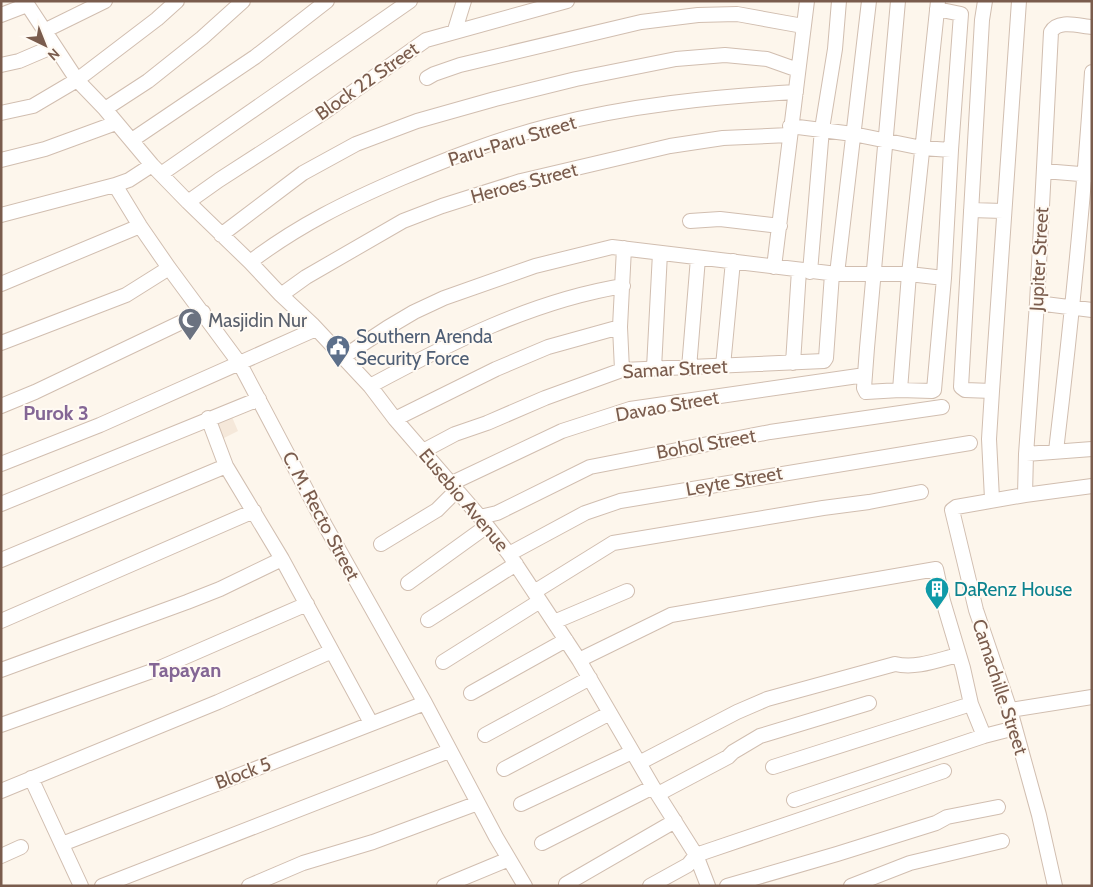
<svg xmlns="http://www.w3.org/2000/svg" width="1093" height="887" font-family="Cabin,sans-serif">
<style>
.residential{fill:#f5e8da}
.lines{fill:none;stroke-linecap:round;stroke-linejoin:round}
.minor-casing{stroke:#d1beb0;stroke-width:16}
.minor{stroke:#fff;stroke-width:14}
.labels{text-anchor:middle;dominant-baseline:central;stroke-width:4;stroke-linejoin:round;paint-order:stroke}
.street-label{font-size:19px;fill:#7a5c4d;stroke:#fffaf3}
.worship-label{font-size:19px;fill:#5b616d;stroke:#fffaf3;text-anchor:start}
.service-label{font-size:19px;fill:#4e5e75;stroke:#fffaf3;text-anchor:start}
.culture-label{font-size:19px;fill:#0d838f;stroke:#fffaf3;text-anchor:start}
.neighbourhood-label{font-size:20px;font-weight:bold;fill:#846695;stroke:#fffaf3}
</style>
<rect width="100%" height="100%" fill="#fdf6ec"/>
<path class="residential" d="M232,417L238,431L220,440L213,425Z"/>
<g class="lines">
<defs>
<path id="minor" d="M25,1L77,80L105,109L152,165L188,202L250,262L281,295L312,324L370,386L395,419L480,517L509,554L579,660L653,787L696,855L708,886
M898,1L867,348L864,388L866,392L900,390L932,391L934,390L944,278L951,150L961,14L937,9
M985,1L982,20L961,387L965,390L992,391
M1,15L27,5
M455,30L464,1
M44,31L105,1
M1,65L19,61L54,46
M427,78L434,74L460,65L641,22L698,15L737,14L803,26
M105,109L148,81L202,38L243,1
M1,113L33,106L77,80L157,19L177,1
M790,126L853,134L922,148L951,150
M132,140L255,57L327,1
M1,160L45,149L116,123
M1044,171L1092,175
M161,174L410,1
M115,185L140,226L169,268L240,364L326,527L425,703L496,837L525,886
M188,202L219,180L326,111L426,40L567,1
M971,210L1003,211
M1,215L115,185L129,180L152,165
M690,221L720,219L780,226
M221,235L303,173L356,144L417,121L495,99L576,79L676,59L725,55L767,59L798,70
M250,262C299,225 346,202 402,178C450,158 498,139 549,126C630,105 712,97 796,92
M774,267L807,1
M810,272L822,129L835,49L839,1
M837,274L869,1
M1,284L140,226
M281,295L306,277L403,221L442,206L521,181L670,146L723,138L789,135
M1037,303L1092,310
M1,343L126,295L169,268
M343,357L387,328L414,312L444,298L535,266L612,247L837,274H909L944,278
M793,363L799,270
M723,366L733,261
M654,368L660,253
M689,368L698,258
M622,370L620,327L624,248
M370,386C450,343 532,301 623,286
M900,390L909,274L938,1
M1,406L35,392L203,312
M208,418L226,466L282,559L371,723
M395,419L496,369L548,347L620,327
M423,451L455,434L487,423L545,398L622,370L824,361L826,358L832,274
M1056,451C1071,325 1084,199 1092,72
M1026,454L1092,449
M1,464L100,425L316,329
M452,483L562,431L630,409L865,375
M1025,495L1026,454L1037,303L1051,32C1058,19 1079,26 1092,27
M992,499L989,439L992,391L1019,1
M1,504L259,399
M480,517L497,513L590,467L770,432L942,407
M381,544L437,510L457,490
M509,554L585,513L620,501L970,443
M1,560L226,466
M408,583L487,526
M534,592L613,543L823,508L869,502L921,492
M428,620L516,564
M1,621L254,511
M554,622L627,591
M579,660L671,615L936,569L943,601L963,668L971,704L984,736
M443,662L540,601
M1,670L187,602L220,589L282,559
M471,693L566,640
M1010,710L1092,697
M1,725L155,670L307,604
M485,735L590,678
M639,763L737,712L767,699L895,664C916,669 938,660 958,655
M773,767L971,704
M504,769L610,713
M31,778L81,886
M1,791L218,702L332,651
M658,794L728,757L733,752L760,736L869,703
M794,800L984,736L1015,728
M521,804L632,752
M542,843L653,787
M62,844L425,703
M1,856L21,847
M566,884L675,821
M102,886L449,751
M249,886L303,863L373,842L478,803
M444,886L509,859
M650,886L688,865L696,855L944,771
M727,886L837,854L936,823L947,817L998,807
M851,886L910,863L1002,841
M1055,886L1039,815L1010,710L976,610L952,510L956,507L1025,495L1092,486"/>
</defs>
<use href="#minor" class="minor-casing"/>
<use href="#minor" class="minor"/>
</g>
<defs>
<symbol id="mosque-pin" viewBox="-11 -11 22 30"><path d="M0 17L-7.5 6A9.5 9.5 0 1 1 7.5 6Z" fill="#6b7280" stroke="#fffaf3"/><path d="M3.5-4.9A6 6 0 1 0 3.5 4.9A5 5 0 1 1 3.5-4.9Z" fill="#fff"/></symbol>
<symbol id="civic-pin" viewBox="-11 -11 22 30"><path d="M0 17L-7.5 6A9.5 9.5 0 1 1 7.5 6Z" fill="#5c6f8a" stroke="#fffaf3"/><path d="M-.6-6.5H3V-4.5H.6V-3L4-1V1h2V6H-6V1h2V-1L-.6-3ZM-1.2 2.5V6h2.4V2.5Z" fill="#fff"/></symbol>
<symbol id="building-pin" viewBox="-11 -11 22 30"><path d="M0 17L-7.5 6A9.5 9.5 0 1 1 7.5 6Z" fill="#0f9aa8" stroke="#fffaf3"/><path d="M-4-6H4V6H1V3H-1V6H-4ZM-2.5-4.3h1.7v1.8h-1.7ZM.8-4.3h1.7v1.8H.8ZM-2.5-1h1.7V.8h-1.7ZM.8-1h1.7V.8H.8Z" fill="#fff"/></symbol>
</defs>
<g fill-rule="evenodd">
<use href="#mosque-pin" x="176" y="306" width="28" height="38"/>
<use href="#civic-pin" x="324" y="333" width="28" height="38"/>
<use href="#building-pin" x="923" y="575" width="28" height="38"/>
</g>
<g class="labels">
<g class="street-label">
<text transform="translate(367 81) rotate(-35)">Block 22 Street</text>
<text transform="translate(512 141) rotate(-17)">Paru-Paru Street</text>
<text transform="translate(524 183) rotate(-15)">Heroes Street</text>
<text transform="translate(1039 259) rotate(-87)">Jupiter Street</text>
<text transform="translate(675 369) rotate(-3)">Samar Street</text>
<text transform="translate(667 406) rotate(-10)">Davao Street</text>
<text transform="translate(706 444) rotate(-10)">Bohol Street</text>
<text transform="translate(734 481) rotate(-10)">Leyte Street</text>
<text transform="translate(464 500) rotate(50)">Eusebio Avenue</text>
<text transform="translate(321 516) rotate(62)">C. M. Recto Street</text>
<text transform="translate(1000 687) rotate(72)">Camachille Street</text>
<text transform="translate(243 773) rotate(-21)">Block 5</text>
</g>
<g class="worship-label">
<text x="208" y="320">Masjidin Nur</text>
</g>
<g class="service-label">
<text x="356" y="336">Southern Arenda<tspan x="356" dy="22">Security Force</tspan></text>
</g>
<g class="culture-label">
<text x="954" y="589">DaRenz House</text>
</g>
<g class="neighbourhood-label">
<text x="56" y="413">Purok 3</text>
<text x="185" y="670">Tapayan</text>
</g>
</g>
<rect width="1093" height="887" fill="none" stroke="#7a5c4d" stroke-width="5"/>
<g transform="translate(45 45) rotate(137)" stroke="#fffaf3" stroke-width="4" paint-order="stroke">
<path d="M0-4L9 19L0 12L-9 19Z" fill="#7a5c4d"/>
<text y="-8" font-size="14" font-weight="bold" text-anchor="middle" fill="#7a5c4d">N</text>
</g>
</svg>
